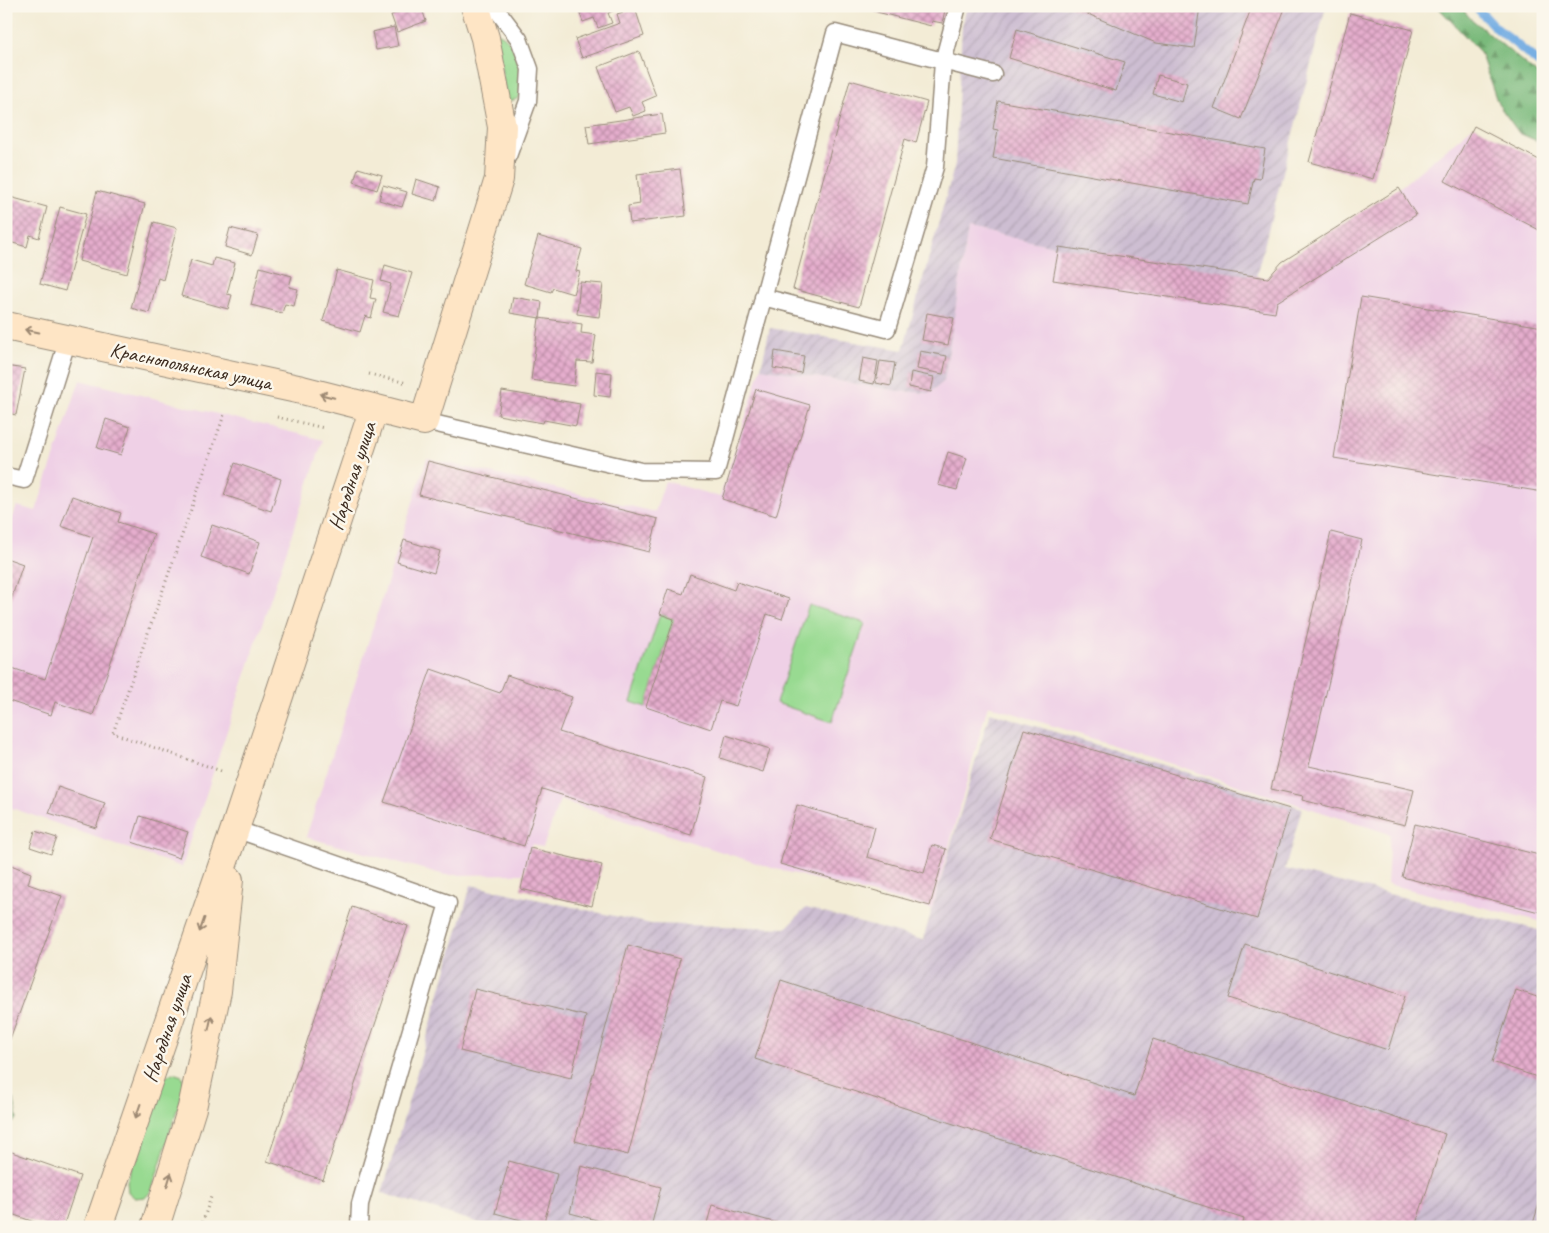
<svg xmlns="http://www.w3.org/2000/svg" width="1549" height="1233" font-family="Caveat,sans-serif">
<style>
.built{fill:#efd0e6}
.industrial{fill:url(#industrial-furrows)}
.green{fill:#98da91;stroke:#6a8258}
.forest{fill:url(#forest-firs);stroke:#5a724c}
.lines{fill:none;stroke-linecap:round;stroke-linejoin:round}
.stream{stroke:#72ace2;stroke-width:9}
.building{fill:url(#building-cross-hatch)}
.lane-casing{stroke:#978b7a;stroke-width:19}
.secondary-casing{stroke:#978b7a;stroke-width:30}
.path{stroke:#978b7a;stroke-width:3;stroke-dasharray:1 4;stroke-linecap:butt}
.lane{stroke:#fff;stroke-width:16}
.secondary{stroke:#fee5c5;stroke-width:28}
.oneway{stroke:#9c8872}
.labels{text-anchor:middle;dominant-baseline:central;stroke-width:5;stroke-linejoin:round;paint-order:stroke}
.street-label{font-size:21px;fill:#3b2a1e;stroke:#fbf7ec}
</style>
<defs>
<pattern id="industrial-furrows" width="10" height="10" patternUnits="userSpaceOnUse" patternTransform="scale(1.25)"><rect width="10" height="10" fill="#cdbed2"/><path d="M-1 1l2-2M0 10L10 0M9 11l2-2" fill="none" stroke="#b1a3b4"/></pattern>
<pattern id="forest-firs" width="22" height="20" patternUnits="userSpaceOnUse" patternTransform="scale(1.25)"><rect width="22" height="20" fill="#7aba7b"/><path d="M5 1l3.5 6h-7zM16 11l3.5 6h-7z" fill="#659764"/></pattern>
<pattern id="building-cross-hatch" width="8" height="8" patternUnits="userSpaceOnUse" patternTransform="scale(1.25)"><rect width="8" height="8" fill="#e5adcd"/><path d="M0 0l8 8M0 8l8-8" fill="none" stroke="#bb8da6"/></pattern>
</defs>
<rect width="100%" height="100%" fill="#fbf7ec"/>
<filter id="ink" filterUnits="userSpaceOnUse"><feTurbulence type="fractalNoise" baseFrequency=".02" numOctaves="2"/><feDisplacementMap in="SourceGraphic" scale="10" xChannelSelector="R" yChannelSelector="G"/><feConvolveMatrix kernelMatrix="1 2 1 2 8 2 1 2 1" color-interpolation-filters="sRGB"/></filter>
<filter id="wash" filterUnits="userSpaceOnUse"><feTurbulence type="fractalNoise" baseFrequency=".0096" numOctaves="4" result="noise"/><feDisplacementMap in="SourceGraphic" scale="20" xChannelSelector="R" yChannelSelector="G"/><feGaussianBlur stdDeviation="1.12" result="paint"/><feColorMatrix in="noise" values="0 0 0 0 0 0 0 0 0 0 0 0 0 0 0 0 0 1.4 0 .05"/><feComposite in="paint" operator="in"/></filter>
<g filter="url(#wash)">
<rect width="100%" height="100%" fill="#f3ecd6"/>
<path class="built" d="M1474,126L1543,162V922L1387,884L1390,834L988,705L932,909L772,868L560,800L543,847L532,844L523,874L445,875L306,837L427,458L655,512L665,481L720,497L761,368L899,391L930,393L944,381L968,228L1059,247L1268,278L1399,188Z
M80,380L323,440L182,867L6,806V534L17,506L36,511Z"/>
<path class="industrial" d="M967,6H1326L1256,277L1059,247L968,228L944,381L930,393L899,391L761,368L770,328L903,350L955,164L962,26Z
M990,712L1302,808L1285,869L1543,931V1227H492L382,1193L471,885L651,924L786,928L806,908L923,940Z"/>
<path class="green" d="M496,33C520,37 539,107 506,100Z
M809,605L865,623L832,722L776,703Z
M660,614L674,619L646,707L631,702Z
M173,1073L182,1076L185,1084L152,1190L146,1197L135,1198L128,1192L127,1181L163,1081L168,1075Z"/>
<path class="forest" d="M1437,6H1461L1469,17L1543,79V140H1535L1519,133L1498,104L1480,52Z
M6,1092L14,1099L17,1119L6,1129Z"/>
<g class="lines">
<path class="stream" d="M1475,6L1495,27L1543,66"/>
</g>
<g id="blocks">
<path class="building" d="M414,6H421L426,21L397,32L391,15Z
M577,6H624L608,13L612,23L598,28L594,18L583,22Z
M875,6H946L942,23L932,21L931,26L873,11Z
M1069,6H1200L1194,48L1156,43Z
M1252,6H1286L1241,119L1214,108Z
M635,8L644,36L582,58L575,39L620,23L617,14Z
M1350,13L1413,30L1373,179L1309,162Z
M394,27L398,46L376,50L372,32Z
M1017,29L1125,62L1116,91L1009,58Z
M639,51L656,96L642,102L646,111L633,116L629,107L615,112L598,67Z
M1158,75L1187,83L1182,102L1153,94Z
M850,80L927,102L916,143L905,139L859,307L793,289Z
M998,101L1265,149L1260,179L1254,178L1248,204L993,158L998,130L993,129Z
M662,114L665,133L589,144L586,125Z
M1474,126L1543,162V232L1445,181Z
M358,168L382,175L377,190L354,182Z
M680,169L686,216L630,223L628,206L640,204L637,174Z
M416,179L440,187L436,201L412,194Z
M383,185L407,192L402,207L379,200Z
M1399,188L1416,215L1277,302L1275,313L1053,280L1059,247L1268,278L1282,262Z
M97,191L145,204L127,274L79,261Z
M6,196L47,207L39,238L30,235L27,247L6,241Z
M60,207L86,214L65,291L40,284Z
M154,222L177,228L163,280L158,278L149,313L131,308Z
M230,228L258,235L252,255L225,247Z
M538,236L582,249L576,271L580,272L573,294L553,288L551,292L524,284Z
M214,258L235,263L227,294L232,295L228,309L181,296L191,260L212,266Z
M385,265L412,273L399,316L383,312L391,284L381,281Z
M260,267L292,276L289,287L298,289L294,306L285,304L282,313L251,305Z
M337,270L374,280L370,298L376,299L371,318L365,316L360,332L323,321Z
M580,282L603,284L599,317L577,314Z
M513,297L542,302L540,318L510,313Z
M1361,297L1543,327V492L1334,458Z
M927,313L954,318L948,345L922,340Z
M539,318L582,324L581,333L596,335L592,362L577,361L574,386L531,380Z
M775,351L804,356L801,373L773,368Z
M920,351L947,356L943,374L917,369Z
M863,358L878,361L874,384L859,381Z
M880,361L895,363L891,386L876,383Z
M6,366L25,369L16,415L8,413L7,417Z
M596,371L612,373L610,397L594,395Z
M911,372L934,377L931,392L909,387Z
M756,389L810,405L776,516L722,499Z
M502,391L580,404L576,426L544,420L543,423L498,415Z
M106,419L130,427L121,455L97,448Z
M948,452L967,458L957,490L938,485Z
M428,461L658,519L649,552L419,495Z
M235,463L281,479L271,511L224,495Z
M72,496L121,513L118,522L154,534L93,715L55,702L51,715L6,700V683L12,668L45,679L93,537L61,526Z
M212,525L260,542L249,574L201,557Z
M1331,532L1362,540L1309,766L1414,790L1405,825L1302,800L1303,796L1271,789Z
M404,540L440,551L434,573L397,562Z
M6,558L23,564L7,611H6Z
M690,574L734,590L737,582L789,599L782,619L767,614L736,706L720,701L711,729L646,707L674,619L660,614L668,589L683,594Z
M431,669L500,693L507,675L572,697L559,732L707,777L691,835L542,789L524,846L384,802Z
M1024,729L1290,809L1257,919L990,839Z
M726,735L770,749L763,772L720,758Z
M58,787L105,803L96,828L49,813Z
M797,805L875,827L867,857L924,873L932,845L946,849L930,906L780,864Z
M140,816L188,832L179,858L132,842Z
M1415,824L1543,856V913L1402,877Z
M35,831L57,838L51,854L30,847Z
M530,848L602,865L592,906L521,889Z
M6,863L31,873L28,884L62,896L6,1050Z
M352,907L408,926L323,1180L267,1161Z
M1245,944L1405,996L1388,1050L1228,998Z
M628,945L680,959L628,1155L575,1141Z
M781,980L1134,1096L1153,1039L1445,1134L1415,1227H1242L1244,1219L755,1059Z
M475,989L586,1016L571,1078L460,1051Z
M1516,990L1543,999V1079L1492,1062Z
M6,1150L80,1176L63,1227H48L6,1212Z
M509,1161L557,1174L543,1226L495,1213Z
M581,1166L661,1187L651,1227H623L570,1213Z
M1542,1194L1543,1227H1532Z
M712,1205L788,1226V1227H706Z"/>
</g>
</g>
<g filter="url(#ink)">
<use href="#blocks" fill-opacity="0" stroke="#978b7a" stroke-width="1"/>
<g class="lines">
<defs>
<path id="lane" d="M494,6L519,39L530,69L528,101L508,156
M763,297L887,329L935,167L943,62L958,6
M424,421L641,471L716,472L835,33L993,74
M6,476L24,480L68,339
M235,829L448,903L360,1204L359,1227"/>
<path id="secondary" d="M6,326L302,390L424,421L499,179L502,127L485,38L475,6
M98,1227L235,829L374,408
M155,1227L192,1108L217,991L229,880"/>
</defs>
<use href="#lane" class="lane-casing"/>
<use href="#secondary" class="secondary-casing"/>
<path class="path" d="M369,374L407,383
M277,417L324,428
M221,771L113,733L224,415
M8,1227L12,1215
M201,1227L212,1194"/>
<use href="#lane" class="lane"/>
<use href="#secondary" class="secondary"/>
</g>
<defs><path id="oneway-shaft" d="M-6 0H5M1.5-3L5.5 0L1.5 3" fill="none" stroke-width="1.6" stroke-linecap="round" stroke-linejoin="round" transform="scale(1.25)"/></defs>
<g class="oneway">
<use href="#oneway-shaft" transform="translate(32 331) rotate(-168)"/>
<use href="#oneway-shaft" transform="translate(327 396) rotate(-166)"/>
<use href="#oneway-shaft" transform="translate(202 925) rotate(109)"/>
<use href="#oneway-shaft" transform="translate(210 1023) rotate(-78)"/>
<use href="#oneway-shaft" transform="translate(138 1111) rotate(109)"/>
<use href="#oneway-shaft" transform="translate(169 1180) rotate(-73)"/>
</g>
</g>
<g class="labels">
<g class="street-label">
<text transform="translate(191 366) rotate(12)">Краснополянская улица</text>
<text transform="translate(352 476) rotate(-72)">Народная улица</text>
<text transform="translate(167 1028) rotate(-71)">Народная улица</text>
</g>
</g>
<rect width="1549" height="1233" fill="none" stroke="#fbf7ec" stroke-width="25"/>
</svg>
